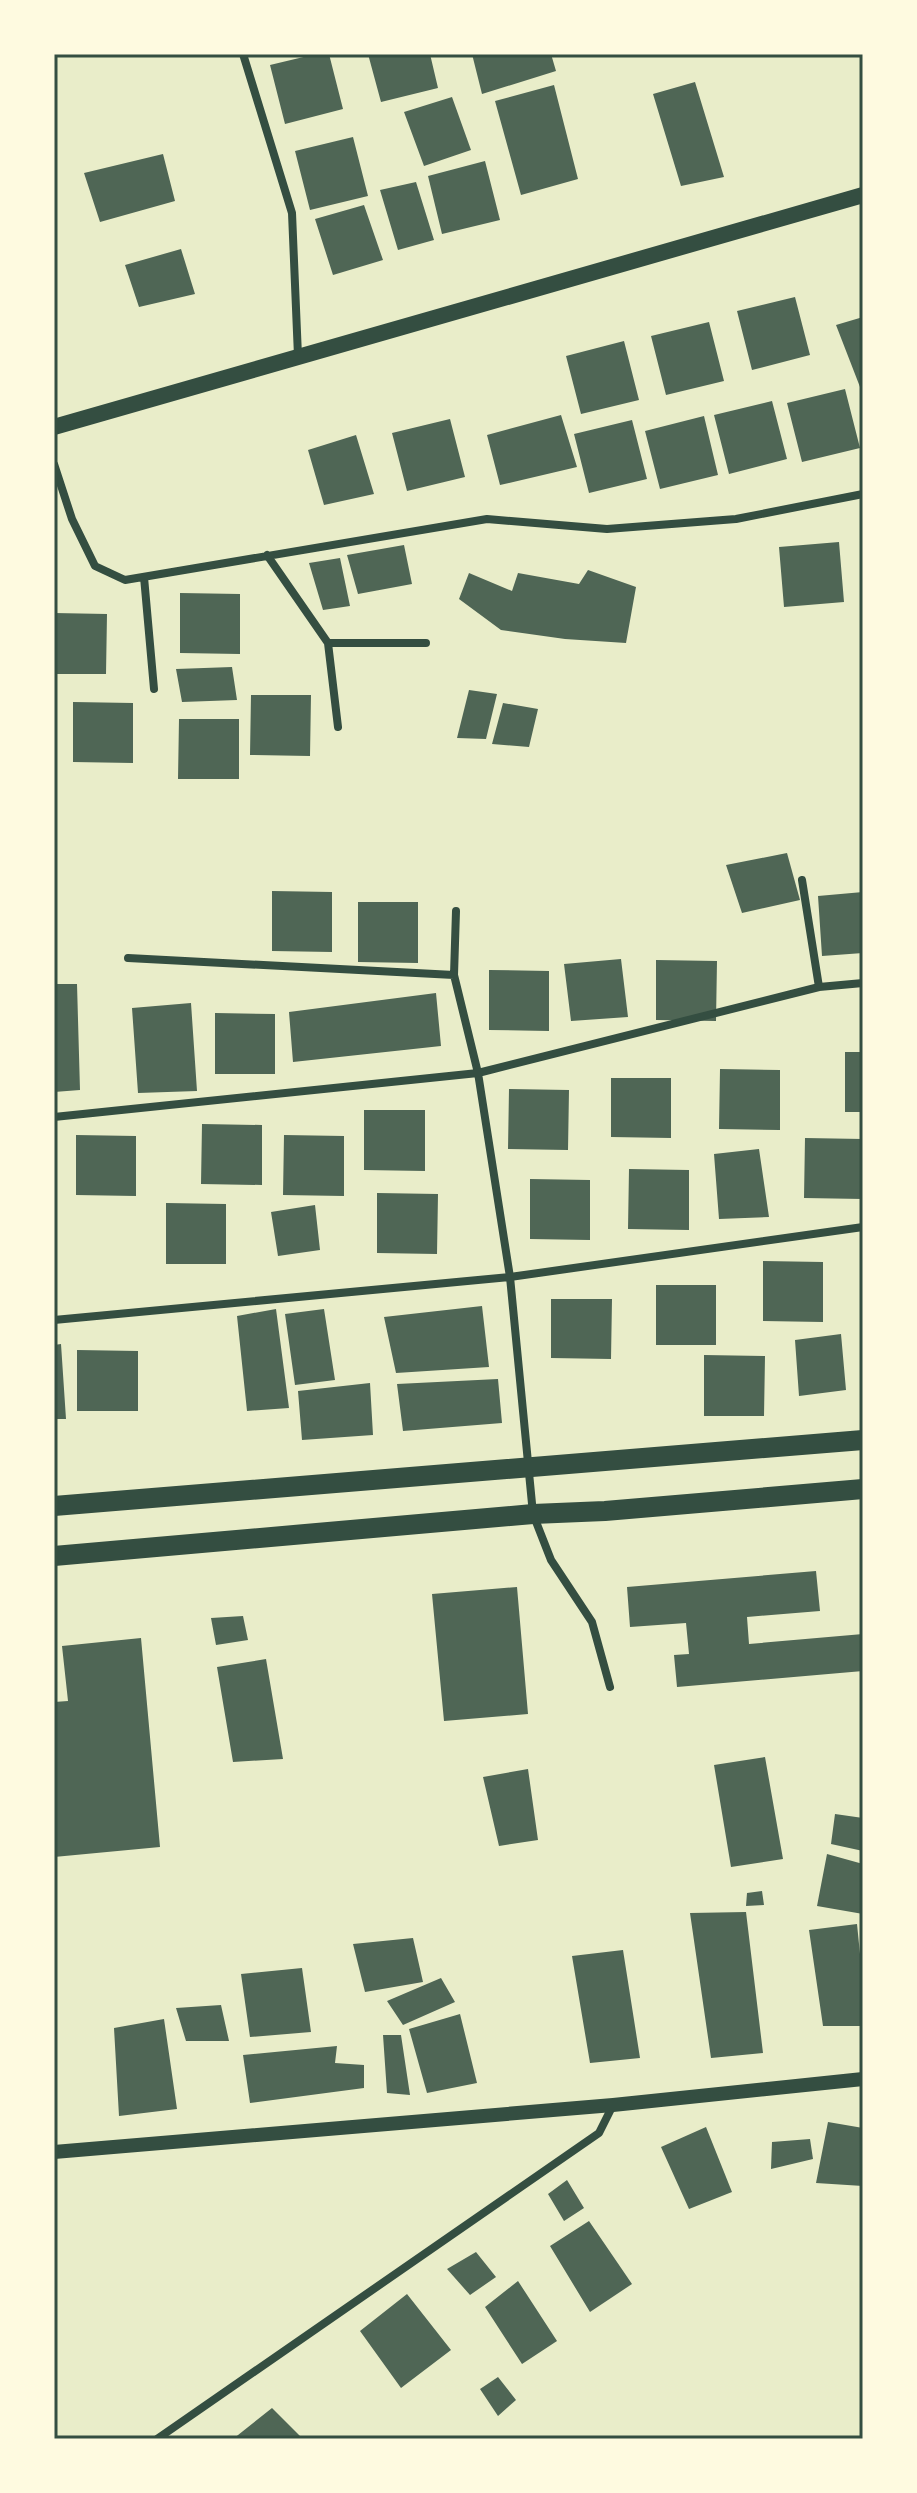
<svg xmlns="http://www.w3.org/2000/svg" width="917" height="2493" font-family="'Exo 2',sans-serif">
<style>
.building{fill:#4f6655}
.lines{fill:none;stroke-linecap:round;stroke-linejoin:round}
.minor{stroke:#344e41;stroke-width:8}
.tertiary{stroke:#344e41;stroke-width:14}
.secondary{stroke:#344e41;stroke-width:16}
.primary{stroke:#344e41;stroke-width:20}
.neatline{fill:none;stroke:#344e41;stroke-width:3}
</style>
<rect width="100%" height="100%" fill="#e9edc9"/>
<path class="building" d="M316,54H329L343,109L285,124L270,65Z
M368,54H430L438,88L381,102Z
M472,54H551L556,71L482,94Z
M695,82L724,177L681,186L653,94Z
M554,85L578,179L521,195L495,101Z
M452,97L471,150L424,166L404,112Z
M353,137L368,196L310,210L295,151Z
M163,154L175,201L100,222L84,173Z
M485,161L500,220L442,234L428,176Z
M416,182L434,240L398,250L380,190Z
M364,205L383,260L333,275L315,219Z
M181,249L195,294L139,307L125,265Z
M795,297L810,355L752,370L737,311Z
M863,317V386L860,387L836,325Z
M709,322L724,381L666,395L651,336Z
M624,341L639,400L581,414L566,356Z
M845,389L860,448L802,462L787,403Z
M772,401L787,459L729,474L714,415Z
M561,415L577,467L500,485L487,435Z
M704,416L718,475L660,489L645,431Z
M450,419L465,477L407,491L392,433Z
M632,420L647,479L589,493L574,434Z
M356,435L374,494L324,505L308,450Z
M839,542L844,602L784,607L779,547Z
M404,545L412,584L358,594L347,555Z
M340,558L350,606L323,610L309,563Z
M588,570L636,587L626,643L565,639L501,630L459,599L469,573L512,591L518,573L579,584Z
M180,593L240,594V654L180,653Z
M54,613L107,614L106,674H54Z
M232,667L237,700L182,702L176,669Z
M469,690L497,694L486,739L457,738Z
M251,695H311L310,756L250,755Z
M73,702L133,703V763L73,762Z
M503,703L538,709L529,747L492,744Z
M179,719H239V779H178Z
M787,853L800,900L742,913L726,865Z
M272,891L332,892V952L272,951Z
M863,892V953L822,956L818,896Z
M358,902H418V963L358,962Z
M621,959L628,1017L571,1021L564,964Z
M656,960L717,961L716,1021L656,1020Z
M489,970L549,971V1031L489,1030Z
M54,984H77L80,1090L54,1092Z
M436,993L441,1046L293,1062L289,1012Z
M191,1003L197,1091L138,1093L132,1008Z
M215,1013L275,1014V1074H215Z
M845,1052H863V1112H845Z
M720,1069L780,1070V1130L719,1129Z
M611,1078H671V1138L611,1137Z
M509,1089L569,1090L568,1150L508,1149Z
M364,1110H425V1171L364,1170Z
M202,1124L262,1125V1185L201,1184Z
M76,1135L136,1136V1196L76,1195Z
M284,1135L344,1136V1196L283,1195Z
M805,1138L863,1139V1199L804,1198Z
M759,1149L769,1217L719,1219L714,1154Z
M629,1169L689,1170V1230L628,1229Z
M530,1179L590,1180V1240L530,1239Z
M377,1193L438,1194L437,1254L377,1253Z
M166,1203L226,1204V1264H166Z
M315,1205L320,1250L278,1256L271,1212Z
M763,1261L823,1262V1322L763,1321Z
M656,1285H716V1345H656Z
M551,1299H612L611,1359L551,1358Z
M482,1306L489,1367L396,1373L384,1317Z
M276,1309L289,1408L247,1411L237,1316Z
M324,1309L335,1380L295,1385L285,1314Z
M841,1334L846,1390L799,1396L795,1340Z
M61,1344L66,1419H54V1345Z
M77,1350L138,1351V1411H77Z
M704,1355L765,1356L764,1416H704Z
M498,1379L502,1423L403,1431L397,1384Z
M370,1383L373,1435L302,1440L298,1391Z
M816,1571L820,1611L747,1617L749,1644L863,1634V1671L677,1687L674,1655L689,1654L686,1623L630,1627L627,1587Z
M517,1587L528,1714L444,1721L432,1594Z
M243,1616L248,1640L216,1645L211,1618Z
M141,1638L160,1847L54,1857V1702L68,1701L62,1646Z
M266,1659L283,1759L233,1762L217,1667Z
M765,1757L783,1859L731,1867L714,1765Z
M528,1769L538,1840L499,1846L483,1777Z
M835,1814L863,1818V1851L831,1844Z
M827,1854L863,1864V1914L817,1906Z
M762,1891L764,1905L746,1906L747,1893Z
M746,1912L763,2053L711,2058L690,1913Z
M857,1924L863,1984V2026H823L809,1930Z
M413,1938L423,1982L365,1992L353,1944Z
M623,1950L640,2058L590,2063L572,1956Z
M302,1968L311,2032L250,2037L241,1974Z
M441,1978L455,2002L403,2025L387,2001Z
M221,2005L229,2041H186L176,2008Z
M460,2014L477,2083L427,2093L409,2029Z
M164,2019L177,2109L119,2116L114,2028Z
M383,2035H401L410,2095L387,2093Z
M337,2046L335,2063L364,2065V2088L250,2103L243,2055Z
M828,2122L863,2128V2186L816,2183Z
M706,2127L732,2192L689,2209L661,2147Z
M810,2139L813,2159L771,2169L772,2142Z
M567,2180L584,2208L564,2221L548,2194Z
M589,2221L632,2284L590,2312L550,2246Z
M476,2252L496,2277L470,2295L447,2269Z
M518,2281L557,2341L522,2364L485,2307Z
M407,2294L451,2350L401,2388L360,2331Z
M498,2377L516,2400L498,2416L480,2389Z
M272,2408L303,2439H233Z"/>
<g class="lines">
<path class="minor" d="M243,54L292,213L298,356
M54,464L72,519L95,566L125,580L487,519L607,529L736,519L863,494
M267,555L328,643H426
M144,577L154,689
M328,643L338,727
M802,880L819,987
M456,911L454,975L478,1073L510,1277L533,1514L551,1560L592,1622L610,1687
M128,958L454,975
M54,1117L478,1073L819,987L863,983
M54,1320L510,1277L863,1227
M157,2439L599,2133L613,2105"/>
<path class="tertiary" d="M54,2152L613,2105L863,2079"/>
<path class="secondary" d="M54,427L863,195"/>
<path class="primary" d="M54,1506L863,1440
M54,1556L533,1514L605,1511L863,1489"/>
</g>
<rect width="917" height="2493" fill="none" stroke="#fefae0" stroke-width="112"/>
<rect x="56" y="56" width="805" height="2381" class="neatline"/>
</svg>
